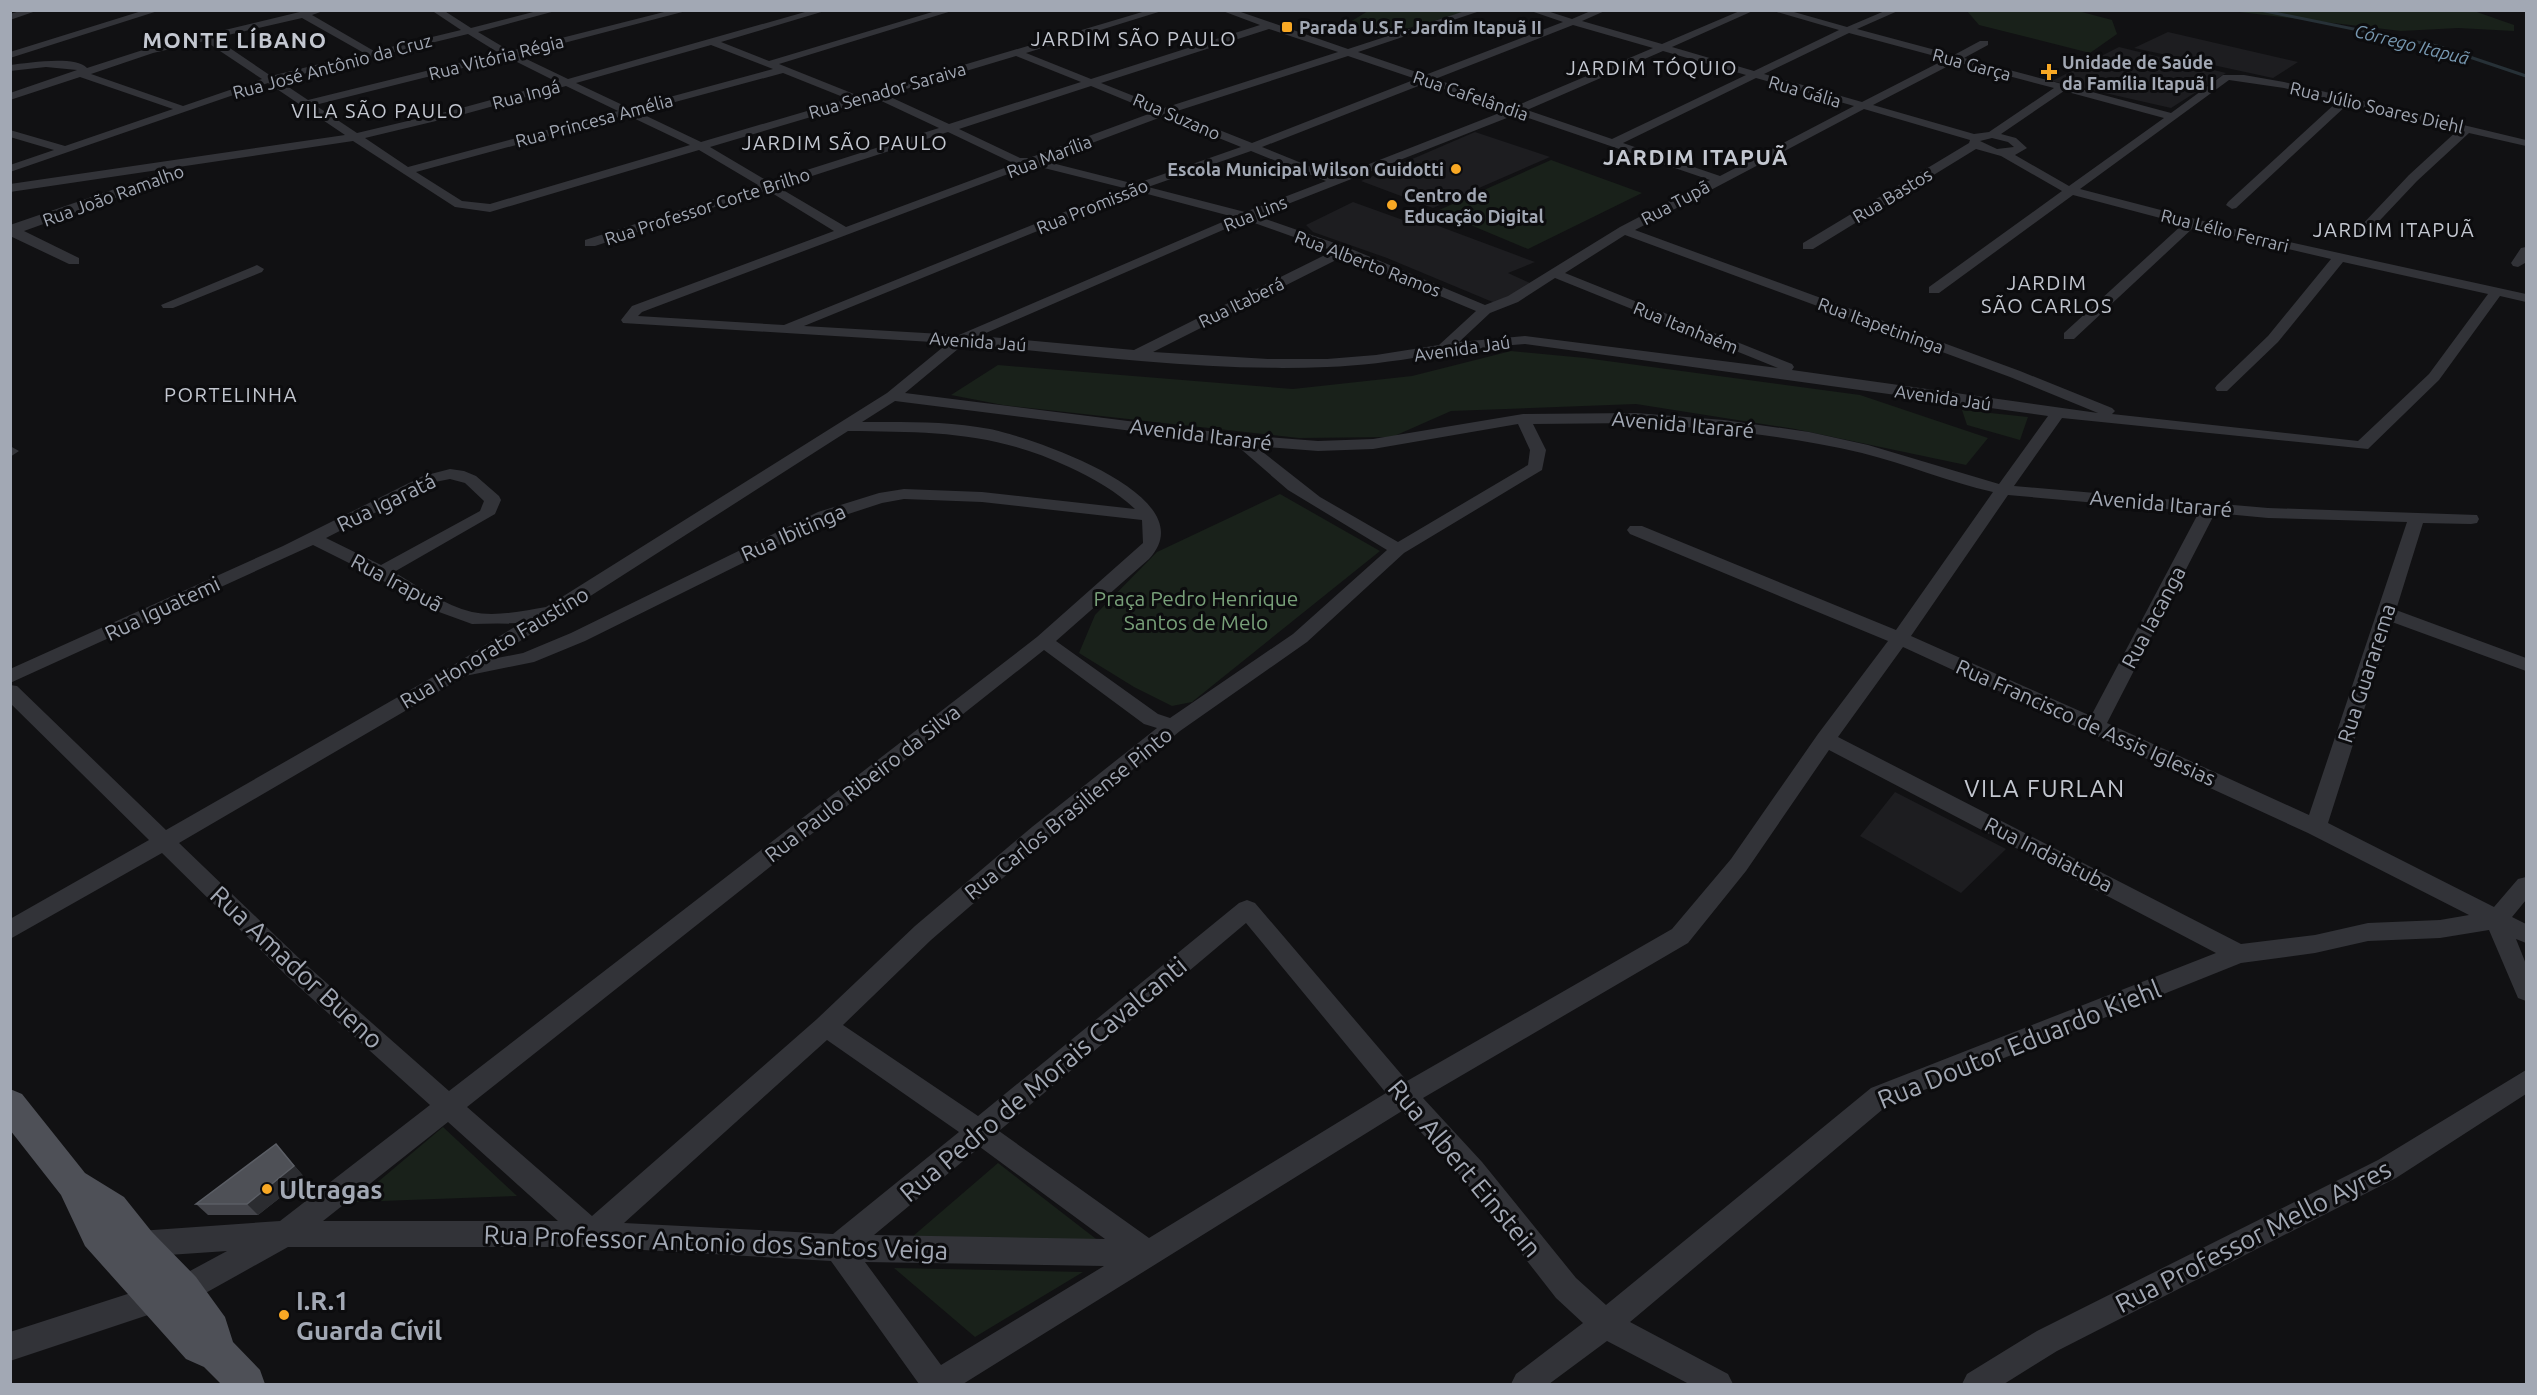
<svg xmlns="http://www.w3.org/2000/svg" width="2537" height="1395" font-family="Ubuntu,sans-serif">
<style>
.built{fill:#1d1d20}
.green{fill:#19211a}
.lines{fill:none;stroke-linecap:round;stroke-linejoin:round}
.stream{stroke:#273137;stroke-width:3}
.minor{fill:#323338;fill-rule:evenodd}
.major{fill:#4e5057;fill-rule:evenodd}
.wall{fill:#44454b}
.shaded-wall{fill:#2b2c30}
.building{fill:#4e5056;stroke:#5b5e65;stroke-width:1.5}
.poi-dot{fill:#f8a824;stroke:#0c0c0e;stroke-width:2}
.labels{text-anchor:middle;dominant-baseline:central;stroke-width:6;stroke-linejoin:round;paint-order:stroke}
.far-poi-label{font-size:18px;font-weight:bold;fill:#a2a8b4;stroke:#0c0c0e;text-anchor:start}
.far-water-label{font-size:18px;font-style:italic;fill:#7798b1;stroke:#0c0c0e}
.far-street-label{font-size:18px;fill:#a2a8b4;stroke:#0c0c0e}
.far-quarter-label{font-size:20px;letter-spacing:1.5px;fill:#c3c7d0;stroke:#0c0c0e}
.street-label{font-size:21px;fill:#a2a8b4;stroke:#0c0c0e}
.park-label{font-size:21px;fill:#78a079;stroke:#0c0c0e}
.far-district-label{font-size:22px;font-weight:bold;letter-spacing:1.5px;fill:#c3c7d0;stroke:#0c0c0e}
.quarter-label{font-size:24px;letter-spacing:1.5px;fill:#c3c7d0;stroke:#0c0c0e}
.near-street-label{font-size:26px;fill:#a2a8b4;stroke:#0c0c0e}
.near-poi-label{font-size:26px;font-weight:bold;fill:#a2a8b4;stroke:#0c0c0e;text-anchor:start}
</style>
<rect width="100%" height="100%" fill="#111113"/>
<path class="built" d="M2168,32L2298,62L2273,78L2134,48Z
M2119,47L2226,73L2171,108L2052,81Z
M1475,132L1550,157L1433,208L1361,181Z
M1353,202L1414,224L1425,221L1535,262L1508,273L1532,284L1495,303L1387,258L1313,232L1306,225Z
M1895,792L2006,849L1961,893L1860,836Z"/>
<path class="green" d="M1368,11H1468L1378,37L1355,28L1350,22Z
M1967,11H2078L2112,20L2117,34L2090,53L1979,25Z
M2231,11H2474L2514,25V31L2458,28L2401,31Z
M1551,160L1642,193L1528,249L1437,211Z
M1511,351L1585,358L1860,395L1988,438L1966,465L1795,429L1636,404L1451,411L1392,437L1299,438L1003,405L951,395L998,365L1293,389L1412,376Z
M1962,410L2028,417L2020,440L1967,425Z
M1280,494L1380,551L1192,702L1172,706L1134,687L1079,653L1095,615L1157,552Z
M443,1127L517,1196L354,1202Z
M998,1163L1100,1242L905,1243Z
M894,1268L1083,1272L975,1337Z"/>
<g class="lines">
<path class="stream" d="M2260,10L2437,46L2526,76"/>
<path class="minor" d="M23,10H39L10,20V14Z
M145,10H161L10,58V52Z
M308,10H326L312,15L374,51L461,30L431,10H443L471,28L541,10H559L478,32L510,51L672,10H690L518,55L568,79L812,10H828L721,42L769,61L939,10H955L779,64L859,96L1149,10H1165L1026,53L1091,79L1260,25L1220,10H1235L1348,49L1468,10H1483L1358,52L1425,75L1563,22L1528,10H1544L1572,19L1593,10H1607L1582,21L1662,44L1742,10H1755L1672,47L1754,71L1839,30L1770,10H1787L1847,27L1887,10H1900L1857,29L1954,55L1980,41H1988V45L1964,58L2171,113L2223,75H2244L2284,82L2526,140V146L2469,133L2417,181L2367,234L2363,235L2357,231L2359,228L2409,175L2458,130L2348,104L2236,208L2232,209L2226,205L2228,202L2338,101L2284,88L2229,80L2080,189L2257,235L2526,294V302L2500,296L2439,380L2368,449L2062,418L2014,486L2268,508L2477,515L2479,519L2477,523L2471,524L2423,523L2396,610L2526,658V671L2392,622L2328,823L2494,907L2518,879L2526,877V900L2512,917L2526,924V943L2516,939L2526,964V1001L2518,998L2489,930L2440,938L2368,941L2315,953L2241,963L1889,1104L1630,1322L1728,1374L1733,1384H1689L1607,1341L1549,1384H1511L1516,1374L1583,1323L1556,1298L1464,1180L1402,1111L963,1384H919L831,1261L592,1247H288L193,1300L10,1361V1332L177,1278L227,1251L139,1257L129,1253L125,1244L129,1235L139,1231L280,1221L430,1105L288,977L162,853L10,939V919L149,840L10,703V685L17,686L166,830L452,666L521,623L472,624L428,608L375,576L313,545L10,683V669L283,546L423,476L450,469L464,471L476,476L499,496L501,500L495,514L394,572C419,587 444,605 472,612C495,617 524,611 546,607L887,393L948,343L623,323L621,320L632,306L834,231L767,190L595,246H585V240L758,185L699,150L490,212L455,207L353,141L10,192V184L345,135L268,83L10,172V165L54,150L10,137V130L65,146L173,109L80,77L10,100V93L77,70L46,67L10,71V65C28,63 75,55 87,68L146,49ZM302,18L364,53L271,76L215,38ZM1573,25L1653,48L1516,106L1435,79ZM1269,29L1338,52L1164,108L1101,83ZM1849,33L1946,59L1862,102L1764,74ZM468,34L499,53L308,100L278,80ZM205,41L262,79L183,106L91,74L153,53ZM711,45L773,69L629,108L576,83ZM1663,51L1746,75L1612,139L1527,110ZM1016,56L1081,82L949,124L886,95ZM1348,56L1416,79L1252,143L1174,112ZM507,57L557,82L454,110L357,133L315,105ZM1956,62L2054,88L1989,132L1974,134L1873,105ZM783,73L848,99L701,142L638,112ZM1756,78L1854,106L1720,176L1623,143ZM1426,83L1507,110L1336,177L1262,147ZM566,86L618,111L408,167L365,138L461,115ZM1091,86L1154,112L1029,158H1020L959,129ZM2064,91L2164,118L2069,186L2015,155L2027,148L2016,138L2001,134ZM875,98L939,128L769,182L710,147ZM1864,109L1970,140L1969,143L1803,243V249H1813L1976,149L2001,156L2062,191L1929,287V293H1939L2073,195L2183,224L2064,333V339H2074L2194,227L2331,259L2268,336L2217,385L2215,388L2217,391H2227L2278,342L2343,262L2488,294L2429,374L2358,441L2112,414L2115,411L2112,408L2020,371L1635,230ZM1517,114L1710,180L1620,227L1508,296L1485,305L1349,248L1257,216ZM627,115L690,145L490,204L462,201L416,172ZM1164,116L1241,147L1135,184L1044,161ZM948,132L1015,164L846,227L778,187ZM1992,138L2008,142L2014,147L1997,149L1980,141ZM1251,151L1326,181L1245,212L1148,187ZM1032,165L1124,188L784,325L638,316L642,312ZM1136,191L1234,217L959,335L804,326ZM1246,220L1333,251L1134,350L979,336ZM1625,235L2010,377L2098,413L1792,370L1794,367L1792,364L1565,273ZM1344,256L1476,311L1439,345L1376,355L1327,359H1268L1153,352ZM1555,278L1778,368L1525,336L1459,342L1490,313L1518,302ZM964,344C1084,355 1206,372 1327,367C1393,365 1458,348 1525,344L2048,416L1999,484L1868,445L1809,432L1724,420L1636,413L1523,414L1373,439L1318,441L1240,435L905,393ZM895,401L1235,444L1288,490L1387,550L1293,634L1170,718L1158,714L1056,641L1149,559C1208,496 1032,438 990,429C948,421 905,422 862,422ZM1636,423C1712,429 1788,435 1862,453C1906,464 1949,482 1993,492L1896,630L1642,526H1630L1627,530L1630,534L1888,641L1818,734L1731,859L1672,929L1407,1081L1255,903L1247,900L1239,903L978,1116L843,1025L931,940L1048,839L1180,731L1307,642L1404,553L1542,470L1546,450L1533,424ZM1518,424L1530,450L1528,465L1398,542L1320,497L1255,446L1318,451L1373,449ZM848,431C930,432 992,431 1069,467C1093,478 1116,491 1135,509L982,492L904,489L879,493L818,512L571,633L523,653L492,659ZM450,479L465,483L484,501L480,511L381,565L326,538L435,482ZM2008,495L2199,512L2091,716L1911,636ZM904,499L982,502L1142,520L1143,543L1037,637L449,1091L304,963L179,843L465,676L534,662L585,641L830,520L882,503ZM2215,513L2268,518L2407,522L2309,815L2107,723ZM1903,647L2308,833L2469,915L2440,920L2368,923L2315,935L2241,944L1838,737ZM1044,650L1144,724L1157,728L1032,827L915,926L817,1019L592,1216L467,1107ZM1829,750L2216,953L1871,1088L1606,1305L1576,1278L1482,1162L1423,1098L1688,943L1746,871ZM1246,923L1386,1093L1149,1238L999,1131ZM827,1040L959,1132L833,1234L624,1223ZM448,1122L558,1221H323ZM980,1147L1105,1239L874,1235ZM865,1262L1104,1266L941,1365Z
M170,170L176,174L174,177L24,231L79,258V264H69L10,236V225Z
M2526,247L2525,263L2518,267L2513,266L2511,263L2521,248Z
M257,265L264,269L262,272L173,308H163L161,305Z
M10,446L19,451L10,457Z
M2526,1070V1094L2396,1178L2057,1351L2004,1384H1962L1967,1374L2037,1331L2378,1160Z"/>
<path class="major" d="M10,1089L22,1094L85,1173L124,1197L152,1232L196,1277L225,1317L233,1342L260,1370L265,1384H221L204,1367L186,1359L85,1246L61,1195L10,1130Z"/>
</g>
<path class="wall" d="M286,1156L305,1178L258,1215H208L196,1204Z"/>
<path class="shaded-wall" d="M276,1144L305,1178L258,1215L247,1204Z"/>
<path class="building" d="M276,1144L294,1166L247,1204H196Z"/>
<g class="poi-dot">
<rect x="1281" y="21" width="12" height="12" rx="3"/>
<path d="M2046 63h6v6h6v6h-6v6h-6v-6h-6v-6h6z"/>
<circle cx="1456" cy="169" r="6"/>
<circle cx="1392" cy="205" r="6"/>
<circle cx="267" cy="1189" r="6"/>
<circle cx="284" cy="1315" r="6"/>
</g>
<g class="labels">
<g class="far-poi-label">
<text x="1299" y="27">Parada U.S.F. Jardim Itapuã II</text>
<text x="2062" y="62">Unidade de Saúde<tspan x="2062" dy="21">da Família Itapuã I</tspan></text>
<text x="1444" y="169" text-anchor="end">Escola Municipal Wilson Guidotti</text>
<text x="1404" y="195">Centro de<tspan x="1404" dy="21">Educação Digital</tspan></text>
</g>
<g class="far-water-label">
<text transform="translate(2412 44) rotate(14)">Córrego Itapuã</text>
</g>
<g class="far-street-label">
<text transform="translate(496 57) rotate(-14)">Rua Vitória Régia</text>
<text transform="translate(1972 64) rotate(15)">Rua Garça</text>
<text transform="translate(332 66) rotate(-15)">Rua José Antônio da Cruz</text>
<text transform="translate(887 90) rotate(-16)">Rua Senador Saraiva</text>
<text transform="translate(1805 91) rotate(16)">Rua Gália</text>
<text transform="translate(526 94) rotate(-15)">Rua Ingá</text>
<text transform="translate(1471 95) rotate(19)">Rua Cafelândia</text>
<text transform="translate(2377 107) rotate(13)">Rua Júlio Soares Diehl</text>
<text transform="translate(1177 116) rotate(23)">Rua Suzano</text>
<text transform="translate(594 120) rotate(-15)">Rua Princesa Amélia</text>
<text transform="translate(1049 156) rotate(-21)">Rua Marília</text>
<text transform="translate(113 195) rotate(-20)">Rua João Ramalho</text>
<text transform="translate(1892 195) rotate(-31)">Rua Bastos</text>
<text transform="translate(1675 202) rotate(-28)">Rua Tupã</text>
<text transform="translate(707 206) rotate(-18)">Rua Professor Corte Brilho</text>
<text transform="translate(1092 206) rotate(-22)">Rua Promissão</text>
<text transform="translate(1255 213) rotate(-22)">Rua Lins</text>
<text transform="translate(2225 230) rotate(14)">Rua Lélio Ferrari</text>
<text transform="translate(1368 263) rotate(21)">Rua Alberto Ramos</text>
<text transform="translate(1241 302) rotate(-26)">Rua Itaberá</text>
<text transform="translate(1881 325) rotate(20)">Rua Itapetininga</text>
<text transform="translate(1686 327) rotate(22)">Rua Itanhaém</text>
<text transform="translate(978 341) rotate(4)">Avenida Jaú</text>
<text transform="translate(1462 348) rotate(-8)">Avenida Jaú</text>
<text transform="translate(1943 397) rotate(8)">Avenida Jaú</text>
</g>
<g class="far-quarter-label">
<text x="1134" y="38">JARDIM SÃO PAULO</text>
<text x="1652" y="67">JARDIM TÓQUIO</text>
<text x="378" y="110">VILA SÃO PAULO</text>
<text x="845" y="142">JARDIM SÃO PAULO</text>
<text x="2394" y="229">JARDIM ITAPUÃ</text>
<text x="2047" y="282">JARDIM<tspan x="2047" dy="23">SÃO CARLOS</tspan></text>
<text x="231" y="394">PORTELINHA</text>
</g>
<g class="street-label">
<text transform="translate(1683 424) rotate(5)">Avenida Itararé</text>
<text transform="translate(1201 434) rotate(7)">Avenida Itararé</text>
<text transform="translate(386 502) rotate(-26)">Rua Igaratá</text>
<text transform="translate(2161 503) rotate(5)">Avenida Itararé</text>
<text transform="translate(793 532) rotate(-24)">Rua Ibitinga</text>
<text transform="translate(397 582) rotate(28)">Rua Irapuã</text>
<text transform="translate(162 608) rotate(-25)">Rua Iguatemi</text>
<text transform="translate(2153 617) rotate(-62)">Rua Iacanga</text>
<text transform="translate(494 647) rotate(-31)">Rua Honorato Faustino</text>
<text transform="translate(2366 673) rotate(-72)">Rua Guararema</text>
<text transform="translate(2086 722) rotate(24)">Rua Francisco de Assis Iglesias</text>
<text transform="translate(862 783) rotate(-38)">Rua Paulo Ribeiro da Silva</text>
<text transform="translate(1068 813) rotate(-39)">Rua Carlos Brasiliense Pinto</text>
<text transform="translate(2049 854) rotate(27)">Rua Indaiatuba</text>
</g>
<g class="park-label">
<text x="1196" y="598">Praça Pedro Henrique<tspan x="1196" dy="24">Santos de Melo</tspan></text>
</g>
<g class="far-district-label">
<text x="235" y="39">MONTE LÍBANO</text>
<text x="1696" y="156">JARDIM ITAPUÃ</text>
</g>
<g class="quarter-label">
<text x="2045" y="788">VILA FURLAN</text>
</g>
<g class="near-street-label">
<text transform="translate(297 967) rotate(43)">Rua Amador Bueno</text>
<text transform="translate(2019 1044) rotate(-22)">Rua Doutor Eduardo Kiehl</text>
<text transform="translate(1043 1079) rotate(-40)">Rua Pedro de Morais Cavalcanti</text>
<text transform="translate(1465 1168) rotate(50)">Rua Albert Einstein</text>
<text transform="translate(2253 1236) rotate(-27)">Rua Professor Mello Ayres</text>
<text transform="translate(716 1242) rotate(2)">Rua Professor Antonio dos Santos Veiga</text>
</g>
<g class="near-poi-label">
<text x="279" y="1189">Ultragas</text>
<text x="296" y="1300">I.R.1<tspan x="296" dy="30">Guarda Cívil</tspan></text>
</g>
</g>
<rect width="2537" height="1395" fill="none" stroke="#a2a8b4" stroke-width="24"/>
</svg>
